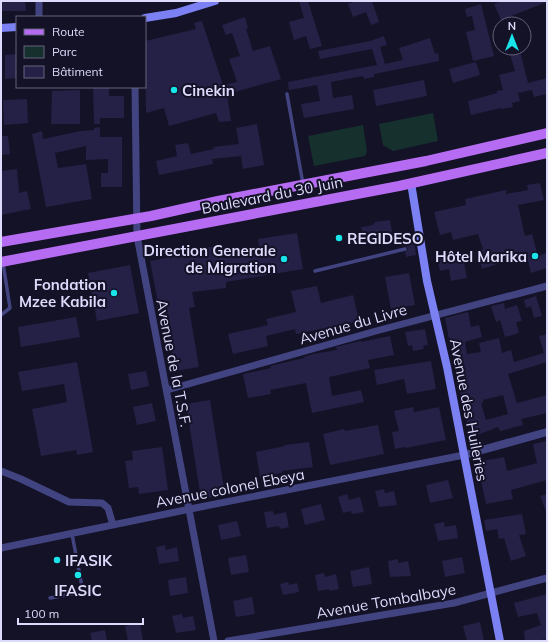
<svg xmlns="http://www.w3.org/2000/svg" width="548" height="642" font-family="Mulish,sans-serif">
<style>
.green{fill:#16302d}
.building{fill:#252046;fill-rule:evenodd}
.lines{fill:none;stroke-linecap:round;stroke-linejoin:round}
.service{stroke:#424481;stroke-width:3.5}
.minor{stroke:#424481;stroke-width:7}
.tertiary{stroke:#424481;stroke-width:8}
.secondary{stroke:#7b81f3;stroke-width:8}
.primary{stroke:#b66cf2;stroke-width:10}
.poi-dot{fill:#19e4ea;stroke:#141227;stroke-width:1.5}
.labels{text-anchor:middle;dominant-baseline:central;stroke-width:4;stroke-linejoin:round;paint-order:stroke}
.poi-label{font-size:15px;font-weight:bold;fill:#dddbfc;stroke:#141227;text-anchor:start}
.street-label{font-size:15px;fill:#dddbfc;stroke:#141227}
</style>
<rect width="100%" height="100%" fill="#141227"/>
<path class="green" d="M433,113L438,141L393,151L383,145L379,124Z
M363,125L367,151L365,156L314,166L308,136Z"/>
<path class="building" d="M1,1H25L26,11H1Z
M299,1H308L322,46L310,49L306,36L294,40L289,22L304,18Z
M356,1H372L379,22L371,25L366,12L353,17L348,4Z
M501,1H547V2L501,20L494,4Z
M481,4L494,56L473,61L466,32L475,30L472,16L467,17L465,9Z
M245,17L248,28L246,29L253,51L270,46L281,79L227,94L231,121L219,122L216,113L169,126L164,108L146,113L145,41L196,29L194,23L202,21L223,85L237,82L229,59L240,56L232,33L226,35L222,25Z
M384,36L387,45L380,47L385,64L403,60L399,48L430,38L435,54L438,53L439,61L374,74V77L364,79L363,76L331,82L333,98L352,95L354,109L304,118L301,104L320,101L317,85L289,90L288,82L377,65L372,49L320,59L318,51L370,41Z
M520,51L528,83L547,78V94L534,97L532,90L518,93L520,101L512,103L513,107L501,109V108L471,115L468,101L497,93V91L503,90L499,75L515,71L510,54Z
M17,54V78L5,79V55Z
M476,62L480,75L453,83L449,69Z
M424,80L427,96L376,106L373,90Z
M93,87H109V96H124V118H100V124H94Z
M80,90V124H51L52,91Z
M27,99L28,123L4,125L3,100Z
M257,124L264,165L243,169L241,156L212,159L213,164L159,175L156,161L177,156L175,145L188,143L191,154L214,149L213,147L239,144L236,128Z
M100,127V137H122V187H101V173H108V159L86,160V146L55,153L58,168L86,164L92,199L46,207L32,134L42,131L43,139L81,131L94,130V128Z
M1,136H8L10,154L1,155Z
M17,169L19,193L27,191L31,209L1,215V171Z
M540,183L544,200L518,205L525,236L532,234L538,256L547,253V268L531,273L526,253L502,260L503,262L482,269L477,251L483,249L478,234L453,240L451,232L440,235L434,212L466,205L465,199L506,190V194L528,190L527,185Z
M390,220L393,238L387,239V241L363,244V241H362L361,233H363L361,227L369,226L374,224L375,222Z
M297,233L303,269L226,282V288L192,292L195,307L189,308L199,367L175,371L164,312L160,313L150,261L193,253L192,250L222,245L223,258L260,252L258,239Z
M414,240L416,255L406,257L405,252L408,249L407,247L404,246V242Z
M462,252L467,278L451,281L449,269L440,271L437,257Z
M130,265L139,313L97,321L88,273Z
M409,273L415,305L391,309L385,277Z
M317,286L321,303L353,295L359,321L296,334L295,329L266,336L268,346L233,354L228,334L268,325L266,319L296,312L291,291Z
M536,296L542,316L534,318L531,306L526,308L524,300Z
M504,303L505,309L517,305L522,321L516,322L519,333L505,337L500,320L496,322L491,306Z
M468,312L471,327L479,325L482,337L465,342L467,354L481,352L479,343L499,338L502,353L511,350L514,362L544,353L539,336L547,334V362L508,374L517,403L547,395V413L521,419L523,425L500,431L498,427L475,436L470,423H467L459,386L461,385L454,343L450,344L445,318ZM503,395L508,414L486,420L481,403H483V400Z
M76,317L80,337L21,347L18,327Z
M425,329L428,345L423,346L424,349L413,351L412,345L408,346L405,332Z
M390,336L394,355L368,360L370,368L329,377L332,396L361,390L364,402L312,413L306,383L270,390L271,394L248,398L243,374L271,368L270,366L304,358V357L313,354L337,350L336,347L356,342L361,341V342Z
M431,361L436,389L407,394L404,379L377,385L374,370Z
M77,362L93,452L77,455L76,450L41,456L32,409L67,402L64,384L22,391L18,372Z
M146,371L149,386L131,390L128,374Z
M210,400L225,495L201,499L186,404Z
M152,403L156,421L137,425L133,407Z
M413,407L414,412L439,407L446,440L406,448V447L395,449L392,432L399,431L394,411Z
M378,425L384,454L330,465L323,434L344,429L345,431Z
M547,441V480L511,490L513,499L486,504L477,462L504,457L507,471L537,463L533,444Z
M309,442L313,467L282,471V473L260,477L256,452L285,446V445Z
M162,447L168,490L139,494L138,487L129,488L125,461L133,460L132,451Z
M448,480L453,498L430,503L426,485Z
M384,489L385,493L394,491L397,505L379,507L375,491Z
M347,494L349,500L360,497L364,512L352,514L351,511L343,513L338,497Z
M547,494V514L540,496Z
M321,504L325,520L305,525L301,509Z
M273,511L274,515L286,512L289,527L280,529L279,526L267,528L264,512Z
M522,514L526,534L519,535L526,556L511,561L504,538L499,539L497,529L486,531L484,520Z
M237,521L241,536L221,540L218,525Z
M444,522L445,527L456,525L458,538L438,541L434,524Z
M165,545L166,550L177,547L179,561L159,564L156,547Z
M246,555L249,572L231,575L228,558Z
M462,557L465,573L445,577L442,561Z
M398,559V563L408,561L411,576L390,577L388,561Z
M369,567L372,584L353,587L350,571Z
M324,573L325,577L336,574L339,589L329,591V589L318,591L315,575Z
M186,577L188,593L170,596L168,580Z
M288,582L289,585L297,583L299,592L283,595L280,584Z
M547,594V640L545,641V639L539,641H525L524,631L541,625L537,613L518,617L514,603Z
M252,597L255,614L236,617L233,601Z
M182,614L183,618L193,616L196,630L176,633L172,616Z
M480,622L484,641H467L463,626Z
M140,623L143,641H128L125,626Z
M105,630L107,641H92L90,633Z"/>
<g class="lines">
<path class="service" d="M287,94L303,184
M315,271L405,249
M1,315L10,308L3,263
M50,598L83,592L72,534"/>
<path class="minor" d="M39,17V1
M135,87L137,236L214,641
M167,390L376,331L547,286
M1,471L21,479L69,502L102,503L108,508L113,525
M1,548L190,509L464,455
M228,641L454,603L547,578"/>
<path class="tertiary" d="M464,455L547,432"/>
<path class="secondary" d="M145,18L176,13L215,1
M1,28L17,27
M411,183L427,281L447,367L500,641"/>
<path class="primary" d="M1,242L151,216L218,201L426,161L547,133
M1,262L399,186L547,153"/>
</g>
<g class="poi-dot">
<circle cx="174" cy="90" r="4"/>
<circle cx="339" cy="238" r="4"/>
<circle cx="535" cy="256" r="4"/>
<circle cx="284" cy="259" r="4"/>
<circle cx="114" cy="293" r="4"/>
<circle cx="57" cy="560" r="4"/>
<circle cx="78" cy="575" r="4"/>
</g>
<g class="labels">
<g class="poi-label">
<text x="182" y="90">Cinekin</text>
<text x="347" y="238">REGIDESO</text>
<text x="276" y="250" text-anchor="end">Direction Generale<tspan x="276" dy="17">de Migration</tspan></text>
<text x="527" y="256" text-anchor="end">Hôtel Marika</text>
<text x="106" y="284" text-anchor="end">Fondation<tspan x="106" dy="17">Mzee Kabila</tspan></text>
<text x="65" y="560">IFASIK</text>
<text x="78" y="590" text-anchor="middle">IFASIC</text>
</g>
<g class="street-label">
<text transform="translate(272 195) rotate(-11)">Boulevard du 30 Juin</text>
<text transform="translate(353 324) rotate(-16)">Avenue du Livre</text>
<text transform="translate(174 363) rotate(79)">Avenue de la T.S.F.</text>
<text transform="translate(469 410) rotate(79)">Avenue des Huileries</text>
<text transform="translate(230 488) rotate(-11)">Avenue colonel Ebeya</text>
<text transform="translate(386 601) rotate(-10)">Avenue Tombalbaye</text>
</g>
</g>
<rect width="548" height="642" fill="none" stroke="#dddbfc" stroke-width="4"/>
<rect x="16" y="16" width="130" height="72" fill="#141227" stroke="#64627c"/>
<rect x="24" y="29" width="20" height="6" fill="#b66cf2" stroke="#64627c"/>
<text x="52" y="36" font-size="12" fill="#dddbfc">Route</text>
<rect x="24" y="46" width="20" height="12" fill="#16302d" stroke="#64627c"/>
<text x="52" y="56" font-size="12" fill="#dddbfc">Parc</text>
<rect x="24" y="66" width="20" height="12" fill="#252046" stroke="#64627c"/>
<text x="52" y="76" font-size="12" fill="#dddbfc">Bâtiment</text>
<g transform="translate(512 36)"><circle r="19" fill="#141227" stroke="#64627c"/>
<path d="M0-3L7 15L0 10L-7 15Z" fill="#19e4ea"/>
<text y="-6" font-size="11" font-weight="bold" text-anchor="middle" fill="#dddbfc">N</text>
</g>
<path d="M18 618v6h125v-6" fill="none" stroke="#dddbfc" stroke-width="2"/>
<text x="24" y="618" font-size="12" fill="#dddbfc" stroke="#141227" stroke-width="3" paint-order="stroke">100 m</text>
</svg>
